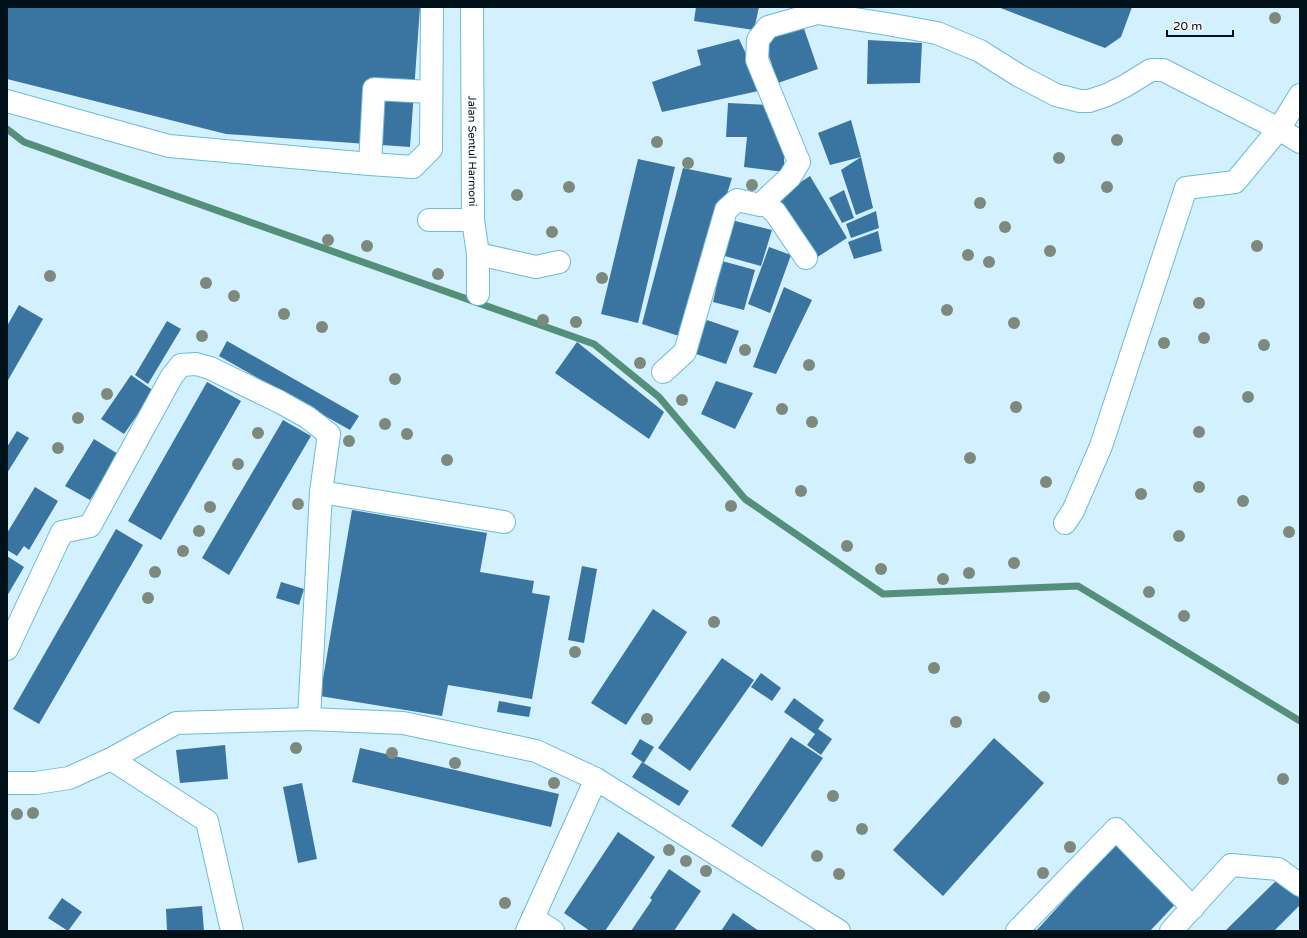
<svg xmlns="http://www.w3.org/2000/svg" width="1307" height="938" font-family="'Varela Round',sans-serif">
<style>
.lines{fill:none;stroke-linecap:round;stroke-linejoin:round}
.stream{stroke:#548f7a;stroke-width:7}
.building{fill:#3a74a0}
.minor-casing{stroke:#6cbbd9;stroke-width:24}
.minor{stroke:#fff;stroke-width:22}
.tree{fill:#7d897d}
.labels{text-anchor:middle;dominant-baseline:central;stroke-width:3;stroke-linejoin:round;paint-order:stroke}
.street-label{font-size:11px;fill:#001018;stroke:#f8f8f8}
</style>
<rect width="100%" height="100%" fill="#d2f0fd"/>
<g class="lines">
<path class="stream" d="M7,129L24,142L594,344L659,397L745,499L883,594L1078,586L1300,721"/>
</g>
<path class="building" d="M7,7H420L410,147L226,134L7,79Z
M696,7H759L754,30L694,21Z
M998,7H1132L1121,37L1105,48Z
M802,23L818,69L778,83L764,41Z
M739,39L763,90L662,112L652,82L701,65L697,50Z
M868,40L922,43L920,83L867,84Z
M728,103L772,105L784,140V172L744,167L747,137H726Z
M851,120L861,157L830,165L818,133Z
M861,157L873,208L856,215L841,170Z
M638,159L675,167L638,323L601,314Z
M683,168L732,178L682,337L642,324Z
M810,176L847,238L816,258L778,197Z
M844,190L854,218L842,223L829,198Z
M876,211L879,228L851,238L846,224Z
M731,220L772,230L761,266L721,255Z
M878,231L882,251L854,259L848,242Z
M769,247L791,255L770,313L748,304Z
M722,261L755,270L744,310L713,302Z
M784,287L812,300L776,374L753,367Z
M19,305L43,319L7,382V326Z
M707,320L739,331L726,364L693,353Z
M167,321L181,329L148,384L135,375Z
M227,341L359,416L350,430L219,356Z
M577,342L664,412L649,439L555,373Z
M131,375L154,391L124,434L101,419Z
M716,381L753,393L735,429L701,414Z
M207,382L241,401L161,540L128,521Z
M283,420L311,436L229,575L202,558Z
M17,431L29,438L7,473V447Z
M94,439L118,454L90,500L65,486Z
M35,487L58,501L29,550L24,546L17,556L7,550V533Z
M352,510L487,533L480,572L534,581L532,593L550,596L532,699L448,685L442,716L320,696Z
M116,529L143,545L39,724L13,709Z
M7,556L24,567L7,596Z
M582,566L597,569L584,643L568,640Z
M281,582L304,589L299,605L276,598Z
M653,609L687,632L626,725L591,703Z
M722,658L754,680L690,771L658,748Z
M761,673L781,688L772,701L751,687Z
M794,698L824,720L818,729L832,739L821,755L807,745L815,734L784,712Z
M499,701L531,707L529,717L497,712Z
M791,737L823,758L762,847L731,826Z
M994,738L1044,783L943,896L893,850Z
M640,739L654,747L644,763L631,754Z
M225,745L228,779L180,783L176,750Z
M360,748L559,794L551,827L352,782Z
M642,762L689,791L679,806L632,777Z
M302,783L317,859L298,863L283,787Z
M618,832L655,857L605,931H590L564,913Z
M1120,839L1182,897L1150,931H1036Z
M669,869L701,891L674,931H631L652,900L650,898Z
M1279,878L1300,899V905L1274,931H1225Z
M62,898L82,912L68,931L48,918Z
M202,906L204,931H167L166,909Z
M733,913L759,931H721Z"/>
<g class="lines">
<defs>
<g id="minor">
<path id="s1" d="M472,7L473,220L478,254V294"/>
<path d="M7,101L169,146L370,164L413,167L431,149L432,7"/>
<path d="M370,164L374,89L431,92"/>
<path d="M763,202L775,212L806,258"/>
<path d="M429,220H473"/>
<path d="M478,254L536,267L559,262"/>
<path d="M663,372L685,352L726,210L737,200L760,205L790,177L799,162L757,60L758,40L768,27L817,13L887,24L937,33L980,51L1018,75L1056,95L1080,101H1089L1107,95L1125,86L1151,70H1163L1279,129L1300,142"/>
<path d="M321,492L504,522"/>
<path d="M1065,523L1073,511L1101,446L1186,188L1235,182L1279,129L1300,95"/>
<path d="M7,649L62,532L90,526L172,376L181,365L196,364L210,368L280,402L307,417L329,434L321,492L309,719"/>
<path d="M111,759L207,821L232,931"/>
<path d="M7,783H36L69,778L111,759L176,723L309,719L403,723L536,751L596,779L839,931"/>
<path d="M533,918L553,931"/>
<path d="M527,931L596,779"/>
<path d="M1017,931L1116,829L1193,908"/>
<path d="M1171,931L1231,865L1278,869L1300,885"/>
</g>
</defs>
<use href="#minor" class="minor-casing"/>
<use href="#minor" class="minor"/>
</g>
<g class="tree">
<circle cx="1275" cy="18" r="6"/>
<circle cx="1117" cy="140" r="6"/>
<circle cx="657" cy="142" r="6"/>
<circle cx="1059" cy="158" r="6"/>
<circle cx="688" cy="163" r="6"/>
<circle cx="752" cy="185" r="6"/>
<circle cx="569" cy="187" r="6"/>
<circle cx="1107" cy="187" r="6"/>
<circle cx="517" cy="195" r="6"/>
<circle cx="980" cy="203" r="6"/>
<circle cx="1005" cy="227" r="6"/>
<circle cx="552" cy="232" r="6"/>
<circle cx="328" cy="240" r="6"/>
<circle cx="367" cy="246" r="6"/>
<circle cx="1257" cy="246" r="6"/>
<circle cx="1050" cy="251" r="6"/>
<circle cx="968" cy="255" r="6"/>
<circle cx="989" cy="262" r="6"/>
<circle cx="438" cy="274" r="6"/>
<circle cx="50" cy="276" r="6"/>
<circle cx="602" cy="278" r="6"/>
<circle cx="206" cy="283" r="6"/>
<circle cx="234" cy="296" r="6"/>
<circle cx="1199" cy="303" r="6"/>
<circle cx="947" cy="310" r="6"/>
<circle cx="284" cy="314" r="6"/>
<circle cx="543" cy="320" r="6"/>
<circle cx="576" cy="322" r="6"/>
<circle cx="1014" cy="323" r="6"/>
<circle cx="322" cy="327" r="6"/>
<circle cx="202" cy="336" r="6"/>
<circle cx="1204" cy="338" r="6"/>
<circle cx="1164" cy="343" r="6"/>
<circle cx="1264" cy="345" r="6"/>
<circle cx="745" cy="350" r="6"/>
<circle cx="640" cy="363" r="6"/>
<circle cx="809" cy="365" r="6"/>
<circle cx="395" cy="379" r="6"/>
<circle cx="107" cy="394" r="6"/>
<circle cx="1248" cy="397" r="6"/>
<circle cx="682" cy="400" r="6"/>
<circle cx="1016" cy="407" r="6"/>
<circle cx="782" cy="409" r="6"/>
<circle cx="78" cy="418" r="6"/>
<circle cx="812" cy="422" r="6"/>
<circle cx="385" cy="424" r="6"/>
<circle cx="1199" cy="432" r="6"/>
<circle cx="258" cy="433" r="6"/>
<circle cx="407" cy="434" r="6"/>
<circle cx="349" cy="441" r="6"/>
<circle cx="58" cy="448" r="6"/>
<circle cx="970" cy="458" r="6"/>
<circle cx="447" cy="460" r="6"/>
<circle cx="238" cy="464" r="6"/>
<circle cx="1046" cy="482" r="6"/>
<circle cx="1199" cy="487" r="6"/>
<circle cx="801" cy="491" r="6"/>
<circle cx="1141" cy="494" r="6"/>
<circle cx="1243" cy="501" r="6"/>
<circle cx="298" cy="504" r="6"/>
<circle cx="731" cy="506" r="6"/>
<circle cx="210" cy="507" r="6"/>
<circle cx="199" cy="531" r="6"/>
<circle cx="1289" cy="532" r="6"/>
<circle cx="1179" cy="536" r="6"/>
<circle cx="847" cy="546" r="6"/>
<circle cx="183" cy="551" r="6"/>
<circle cx="1014" cy="563" r="6"/>
<circle cx="881" cy="569" r="6"/>
<circle cx="155" cy="572" r="6"/>
<circle cx="969" cy="573" r="6"/>
<circle cx="943" cy="579" r="6"/>
<circle cx="1149" cy="592" r="6"/>
<circle cx="148" cy="598" r="6"/>
<circle cx="1184" cy="616" r="6"/>
<circle cx="714" cy="622" r="6"/>
<circle cx="575" cy="652" r="6"/>
<circle cx="934" cy="668" r="6"/>
<circle cx="1044" cy="697" r="6"/>
<circle cx="647" cy="719" r="6"/>
<circle cx="956" cy="722" r="6"/>
<circle cx="296" cy="748" r="6"/>
<circle cx="392" cy="753" r="6"/>
<circle cx="455" cy="763" r="6"/>
<circle cx="1283" cy="779" r="6"/>
<circle cx="554" cy="783" r="6"/>
<circle cx="833" cy="796" r="6"/>
<circle cx="33" cy="813" r="6"/>
<circle cx="17" cy="814" r="6"/>
<circle cx="862" cy="829" r="6"/>
<circle cx="1070" cy="847" r="6"/>
<circle cx="669" cy="850" r="6"/>
<circle cx="817" cy="856" r="6"/>
<circle cx="686" cy="861" r="6"/>
<circle cx="706" cy="871" r="6"/>
<circle cx="1043" cy="873" r="6"/>
<circle cx="839" cy="874" r="6"/>
<circle cx="505" cy="903" r="6"/>
</g>
<g class="labels">
<g class="street-label">
<text stroke="none"><textPath href="#s1" startOffset="144">Jalan Sentul Harmoni</textPath></text>
</g>
</g>
<rect width="1307" height="938" fill="none" stroke="#001018" stroke-width="16"/>
<path d="M1167 30v6h66v-6" fill="none" stroke="#001018" stroke-width="2"/>
<text x="1173" y="30" font-size="12" fill="#001018" stroke="#f8f8f8" stroke-width="3" paint-order="stroke">20 m</text>
</svg>
